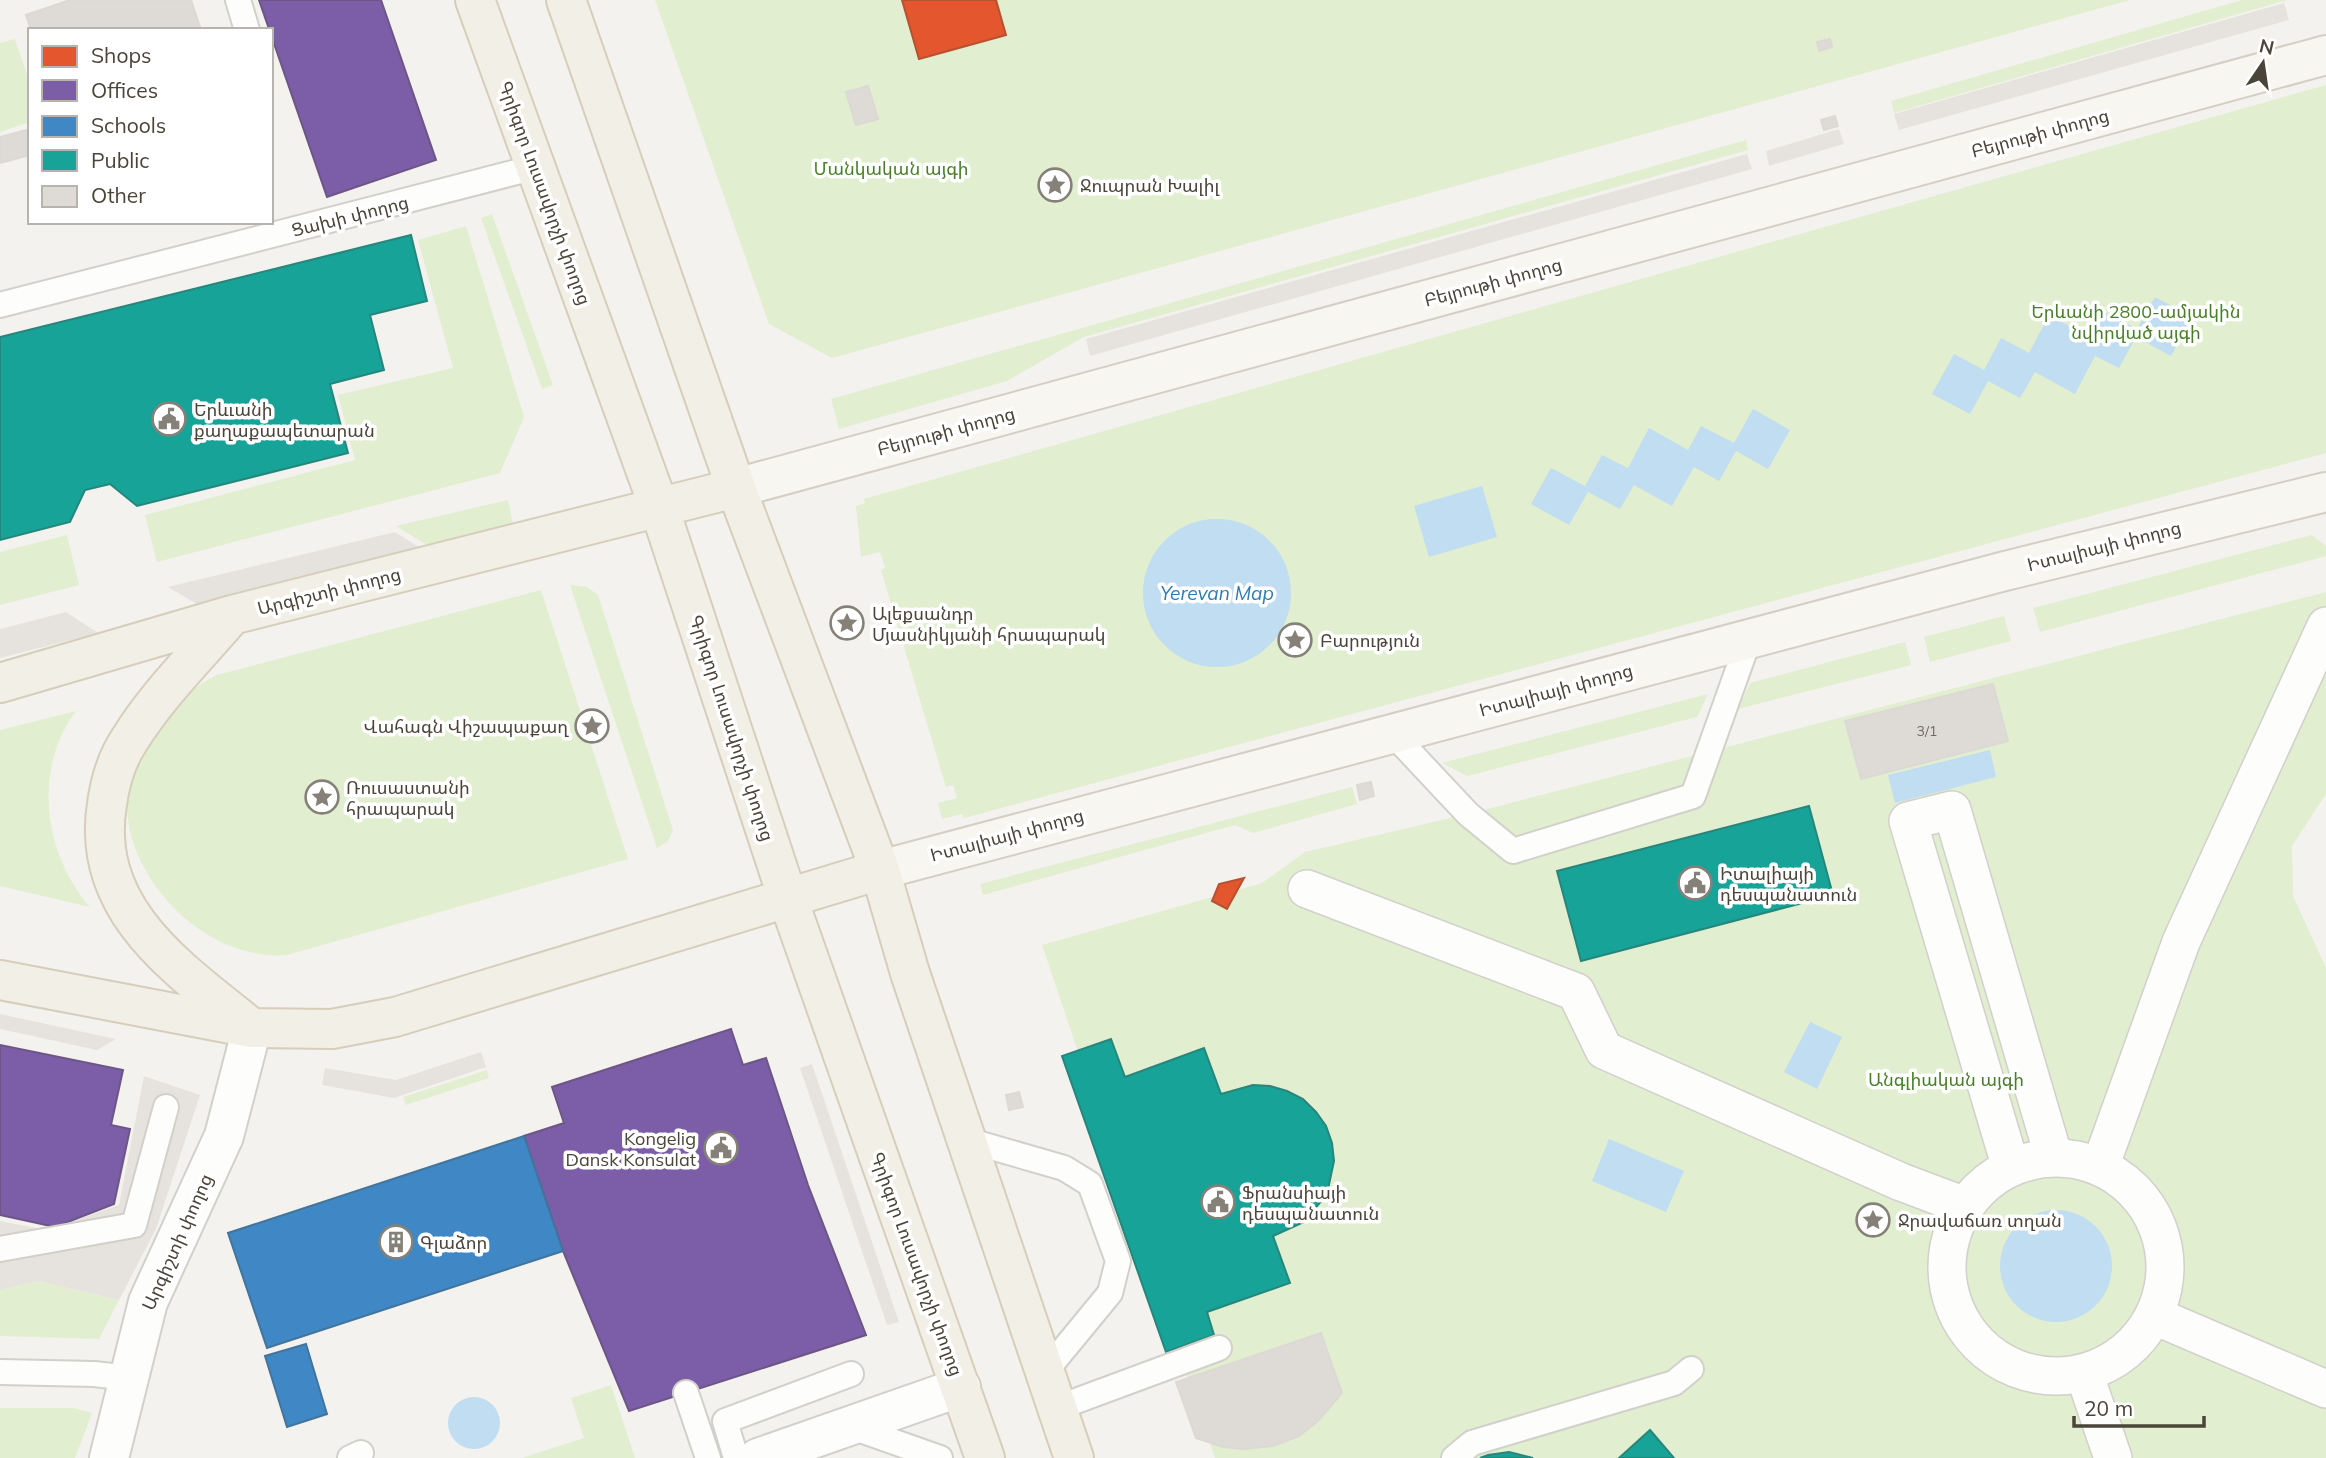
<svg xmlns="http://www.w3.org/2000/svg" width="2326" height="1458" font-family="Mulish,'Noto Sans Armenian',sans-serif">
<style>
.green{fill:#e1eecf}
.parking{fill:#e6e3df}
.water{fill:#c0ddf1}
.shops{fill:#e4572e;stroke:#b65131;stroke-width:2}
.offices{fill:#7b5ea7;stroke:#6d5686;stroke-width:2}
.schools{fill:#3f88c5;stroke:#43749b;stroke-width:2}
.public{fill:#17a398;stroke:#27867c;stroke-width:2}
.building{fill:#dedbd6;stroke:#dcd9d4;stroke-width:2}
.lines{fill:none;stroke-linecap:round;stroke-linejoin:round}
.service-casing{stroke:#d2d0cb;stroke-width:28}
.pedestrian-casing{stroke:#d2d0cb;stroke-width:40}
.minor-casing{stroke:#d2d0cb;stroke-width:42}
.secondary-casing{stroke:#d3cfc5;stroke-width:42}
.primary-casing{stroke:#d6cebb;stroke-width:42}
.service{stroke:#fdfdfc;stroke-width:24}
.pedestrian{stroke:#fdfdfc;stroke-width:37}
.minor{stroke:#fdfdfc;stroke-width:38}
.secondary{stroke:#f7f6f1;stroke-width:38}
.primary{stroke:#f2efe6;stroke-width:38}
.labels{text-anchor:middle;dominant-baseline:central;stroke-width:7;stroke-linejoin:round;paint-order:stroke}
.number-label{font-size:14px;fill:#706a61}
.street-label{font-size:18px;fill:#4b4439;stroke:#fff}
.park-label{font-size:18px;fill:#4a7f2a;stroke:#fff}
.poi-label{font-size:18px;fill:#4b4439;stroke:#fff;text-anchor:start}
.water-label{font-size:19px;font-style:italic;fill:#2e7ab2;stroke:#fff}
</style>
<rect width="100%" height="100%" fill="#f4f2ee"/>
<path class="green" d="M655,0H2130L832,358L769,324Z
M2242,0H2287L1894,113L1891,101Z
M15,39L30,84V122L0,132V43Z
M2326,85V453L964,818L962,814L942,819L938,803L957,798L953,785L946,787L881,570L885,568L880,552L861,557L856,506L865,503L864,499Z
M1746,140L1748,150L1084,337L1007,381L839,429L831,399Z
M492,214L553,385L542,389L481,218Z
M466,226L524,417L500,473L157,562L145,515L355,460L338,395L453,368L418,240Z
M508,500L514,528L430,547L396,526Z
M67,535L79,585L0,605V552Z
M2312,535L2326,546V556L2040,632L2033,608Z
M570,585L587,587L598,595L673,830L668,841L657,848Z
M541,590L628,859L287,955C207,962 125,880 127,801C128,771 145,746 162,724C177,704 194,685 217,675Z
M2326,592V794L2292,846L2293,896L2326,968V1458H1215L1042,945L1262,883L1305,852L1468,814Z
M2004,616L2011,641L1930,662L1924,637Z
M1905,642L1911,665L1738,709L1750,683Z
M1708,694L1697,717L1467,776L1442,763Z
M76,711C32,770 44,854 90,907L0,886V730Z
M1352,787L1357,804L1253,833L1235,825L983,895L980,884Z
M487,1070L489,1078L406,1105L403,1097Z
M39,1281L119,1300L99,1339L0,1336V1290Z
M611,1385L635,1458H522L584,1438L571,1398Z
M0,1408H74L92,1413L75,1458H0Z"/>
<path class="parking" d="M2284,3L2289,20L1899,130L1894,114Z
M1839,129L1844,144L1769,166L1766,151Z
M1747,154L1752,169L1090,356L1086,339Z
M395,532L422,549L202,607L168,587Z
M66,612L98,633L0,658V629Z
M0,1014L116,1039L97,1050L0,1029Z
M481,1052L486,1067L394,1098L322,1085L325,1068L396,1080Z
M812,1064L899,1322L887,1325L800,1068Z
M144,1076L200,1095L156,1229L119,1300L39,1281L0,1290V1221L47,1230L119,1205Z"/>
<path class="water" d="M2155,297L2192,317L2171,356L2136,337L2119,368L2095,356L2075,394L2035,372L2020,398L1988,381L1970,414L1932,394L1954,354L1984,370L2001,338L2029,353L2049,315L2089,337L2103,311L2137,329Z
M1753,409L1790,430L1768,469L1736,451L1719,481L1694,467L1672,506L1634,485L1620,509L1588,492L1569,525L1531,504L1551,468L1585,486L1602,455L1628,468L1649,428L1688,450L1701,426L1734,443Z
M1482,486L1497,537L1429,557L1414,506Z
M1143 593a74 74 0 1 1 148 0a74 74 0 1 1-148 0Z
M1990,750L1996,777L1895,803L1888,775Z
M1810,1022L1842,1037L1817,1089L1784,1072Z
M1609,1139L1684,1171L1666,1212L1592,1181Z
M2000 1266a56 56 0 1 1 112 0a56 56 0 1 1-112 0Z
M448 1423a26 26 0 1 1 52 0a26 26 0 1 1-52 0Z"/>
<path class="shops" d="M902,0H996L1006,35L919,59Z
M1244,878L1227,909L1212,901L1219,884Z"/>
<path class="offices" d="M259,0H381L436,160L327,197Z
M731,1029L743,1065L766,1058L808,1185L866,1335L629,1411L563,1251L524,1136L564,1123L552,1087Z
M0,1045L123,1070L111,1125L130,1129L114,1204L55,1227L0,1215Z"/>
<path class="schools" d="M524,1136L563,1251L267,1348L228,1233Z
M306,1344L327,1414L287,1427L265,1356Z"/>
<path class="public" d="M411,235L427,301L370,315L384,370L330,384L348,453L137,506L110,484L85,490L70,522L0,540V337Z
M1809,806L1833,895L1581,961L1557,871Z
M1111,1039L1125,1077L1204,1048L1221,1094L1253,1085L1270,1086L1287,1091L1303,1099L1316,1112L1326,1126L1332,1143L1334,1161L1327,1194L1304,1222L1273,1236L1290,1283L1207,1312L1214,1335L1166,1352L1062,1056Z
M1650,1430L1674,1458H1619Z
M1509,1452L1533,1458H1480L1488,1455Z"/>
<path class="building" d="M70,0H191L201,30H31L26,15Z
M1830,39L1832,47L1819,51L1817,42Z
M868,86L878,119L856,125L846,92Z
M1835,116L1838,126L1824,130L1821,120Z
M30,129V155L0,163V137Z
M1993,684L2008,741L1861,779L1845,721Z
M1371,782L1374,796L1360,800L1357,785Z
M1019,1092L1023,1107L1009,1110L1006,1095Z
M1321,1333L1342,1393L1318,1421L1299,1436L1273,1446L1245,1449L1223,1447L1196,1438L1176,1382Z"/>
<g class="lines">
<defs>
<path id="service" d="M238,0L247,30
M0,305L536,167
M1392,733L1468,814L1513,851L1693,796L1749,639
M967,1140L1064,1168L1090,1184L1118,1261L1110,1293L1045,1372
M0,1249L134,1225L166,1107
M0,1372L94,1374L129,1378
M686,1393L708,1458
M1057,1408L1219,1348
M849,1426L940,1458
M350,1458L361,1453
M736,1458L725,1421L851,1374
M1454,1458L1472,1443L1674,1383L1691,1369"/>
<path id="pedestrian" d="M1307,889L1576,992L1604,1050L1901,1182L1965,1206
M1947 1267a109 109 0 1 1 218 0a109 109 0 1 1-218 0Z
M2100,1167L2181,942L2326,626
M2011,1168L1908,821L1952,810L2054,1158
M2155,1316L2326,1389
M2084,1373L2113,1458"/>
<path id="minor" d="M109,1458L148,1302L224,1136L252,1028
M758,1458L961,1387"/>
<path id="secondary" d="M736,488L2326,55
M880,870L2005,571L2326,492"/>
<path id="primary" d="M475,0L660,510L788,899L985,1458
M566,0L736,488L880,870L910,973L1074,1458
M232,615C198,655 158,694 130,739C117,758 110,782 107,804C90,909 176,967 248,1025
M0,683L232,615L736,488
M0,980L252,1028L332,1029L395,1017L880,870"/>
</defs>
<use href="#service" class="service-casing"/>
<use href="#pedestrian" class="pedestrian-casing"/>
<use href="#minor" class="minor-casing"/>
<use href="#secondary" class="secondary-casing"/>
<use href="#primary" class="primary-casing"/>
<use href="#service" class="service"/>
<use href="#pedestrian" class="pedestrian"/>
<use href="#minor" class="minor"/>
<use href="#secondary" class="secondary"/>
<use href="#primary" class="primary"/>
</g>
<defs>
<symbol id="sight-ring" viewBox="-11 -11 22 22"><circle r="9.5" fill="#fff" stroke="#868178" stroke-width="1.5"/><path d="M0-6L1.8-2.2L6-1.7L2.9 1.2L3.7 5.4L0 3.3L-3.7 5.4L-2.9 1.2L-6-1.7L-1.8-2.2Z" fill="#868178"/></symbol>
<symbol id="civic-ring" viewBox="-11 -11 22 22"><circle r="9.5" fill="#fff" stroke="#868178" stroke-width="1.5"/><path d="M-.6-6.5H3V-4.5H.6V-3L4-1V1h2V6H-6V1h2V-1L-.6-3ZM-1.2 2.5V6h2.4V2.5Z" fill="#868178"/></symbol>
<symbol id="building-ring" viewBox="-11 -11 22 22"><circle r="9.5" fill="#fff" stroke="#868178" stroke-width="1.5"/><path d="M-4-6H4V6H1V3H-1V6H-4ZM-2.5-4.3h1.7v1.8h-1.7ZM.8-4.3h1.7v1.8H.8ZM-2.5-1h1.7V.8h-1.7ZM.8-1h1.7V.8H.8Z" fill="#868178"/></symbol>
</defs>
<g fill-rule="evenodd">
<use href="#sight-ring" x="1036" y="166" width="38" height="38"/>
<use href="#civic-ring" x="150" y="400" width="38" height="38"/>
<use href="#sight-ring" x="828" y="604" width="38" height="38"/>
<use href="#sight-ring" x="1276" y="621" width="38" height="38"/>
<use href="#sight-ring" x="573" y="707" width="38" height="38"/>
<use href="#sight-ring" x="303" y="778" width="38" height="38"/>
<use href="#civic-ring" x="1676" y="864" width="38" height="38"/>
<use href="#civic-ring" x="702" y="1129" width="38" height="38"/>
<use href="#civic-ring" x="1199" y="1183" width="38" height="38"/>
<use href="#sight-ring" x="1854" y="1201" width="38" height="38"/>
<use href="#building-ring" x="377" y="1223" width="38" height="38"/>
</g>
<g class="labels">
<g class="number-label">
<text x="1927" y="731">3/1</text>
</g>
<g class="street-label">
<text transform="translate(2040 133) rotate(-15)">Բեյրութի փողոց</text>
<text transform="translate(545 193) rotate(70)">Գրիգոր Լուսավորչի փողոց</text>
<text transform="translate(350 216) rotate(-14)">Ցախի փողոց</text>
<text transform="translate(1493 282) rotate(-15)">Բեյրութի փողոց</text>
<text transform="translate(946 431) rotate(-15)">Բեյրութի փողոց</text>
<text transform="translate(2104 546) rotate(-14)">Իտալիայի փողոց</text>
<text transform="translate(329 591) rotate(-14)">Արգիշտի փողոց</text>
<text transform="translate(1556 690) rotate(-15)">Իտալիայի փողոց</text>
<text transform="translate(732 728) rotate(72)">Գրիգոր Լուսավորչի փողոց</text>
<text transform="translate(1007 835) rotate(-15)">Իտալիայի փողոց</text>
<text transform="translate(177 1242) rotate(-66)">Արգիշտի փողոց</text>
<text transform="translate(917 1264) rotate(70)">Գրիգոր Լուսավորչի փողոց</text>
</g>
<g class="park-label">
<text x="891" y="168">Մանկական այգի</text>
<text x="2136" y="311">Երևանի 2800-ամյակին<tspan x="2136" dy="21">նվիրված այգի</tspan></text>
<text x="1946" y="1079">Անգլիական այգի</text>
</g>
<g class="poi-label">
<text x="1080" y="185">Ջուպրան Խալիլ</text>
<text x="194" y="409">Երևւանի<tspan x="194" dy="21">քաղաքապետարան</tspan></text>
<text x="872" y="613">Ալեքսանդր<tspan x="872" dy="21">Մյասնիկյանի հրապարակ</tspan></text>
<text x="1320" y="640">Բարություն</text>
<text x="568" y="726" text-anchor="end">Վահագն Վիշապաքաղ</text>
<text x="346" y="787">Ռուսաստանի<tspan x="346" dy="21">հրապարակ</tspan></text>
<text x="1720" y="873">Իտալիայի<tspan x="1720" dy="21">դեսպանատուն</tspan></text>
<text x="696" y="1138" text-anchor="end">Kongelig<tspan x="696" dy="21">Dansk Konsulat</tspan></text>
<text x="1242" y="1192">Ֆրանսիայի<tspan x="1242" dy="21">դեսպանատուն</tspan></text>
<text x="1898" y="1220">Ջրավաճառ տղան</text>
<text x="420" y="1242">Գլաձոր</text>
</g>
<g class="water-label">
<text x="1217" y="593">Yerevan Map</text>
</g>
</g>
<rect x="28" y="28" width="245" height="196" fill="#ffffff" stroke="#b7b4b0" stroke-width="2"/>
<rect x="42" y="46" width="35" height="21" fill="#e4572e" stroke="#b7b4b0" stroke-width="2"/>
<text x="91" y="63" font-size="21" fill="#4b4439">Shops</text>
<rect x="42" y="80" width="35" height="21" fill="#7b5ea7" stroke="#b7b4b0" stroke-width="2"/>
<text x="91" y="98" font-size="21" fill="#4b4439">Offices</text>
<rect x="42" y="116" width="35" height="21" fill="#3f88c5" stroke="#b7b4b0" stroke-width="2"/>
<text x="91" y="133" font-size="21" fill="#4b4439">Schools</text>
<rect x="42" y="150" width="35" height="21" fill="#17a398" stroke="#b7b4b0" stroke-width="2"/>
<text x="91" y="168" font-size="21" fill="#4b4439">Public</text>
<rect x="42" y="186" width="35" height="21" fill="#dedbd6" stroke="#b7b4b0" stroke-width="2"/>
<text x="91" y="203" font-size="21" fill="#4b4439">Other</text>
<g transform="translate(2263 63) rotate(13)" stroke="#ffffff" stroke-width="5" paint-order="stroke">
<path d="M0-5L12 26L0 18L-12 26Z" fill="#4b4439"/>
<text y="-10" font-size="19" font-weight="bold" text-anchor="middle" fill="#4b4439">N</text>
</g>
<path d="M2074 1416v10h130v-10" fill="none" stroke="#4b4439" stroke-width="3.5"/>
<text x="2084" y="1416" font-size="21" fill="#4b4439" stroke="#ffffff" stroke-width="5" paint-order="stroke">20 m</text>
</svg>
